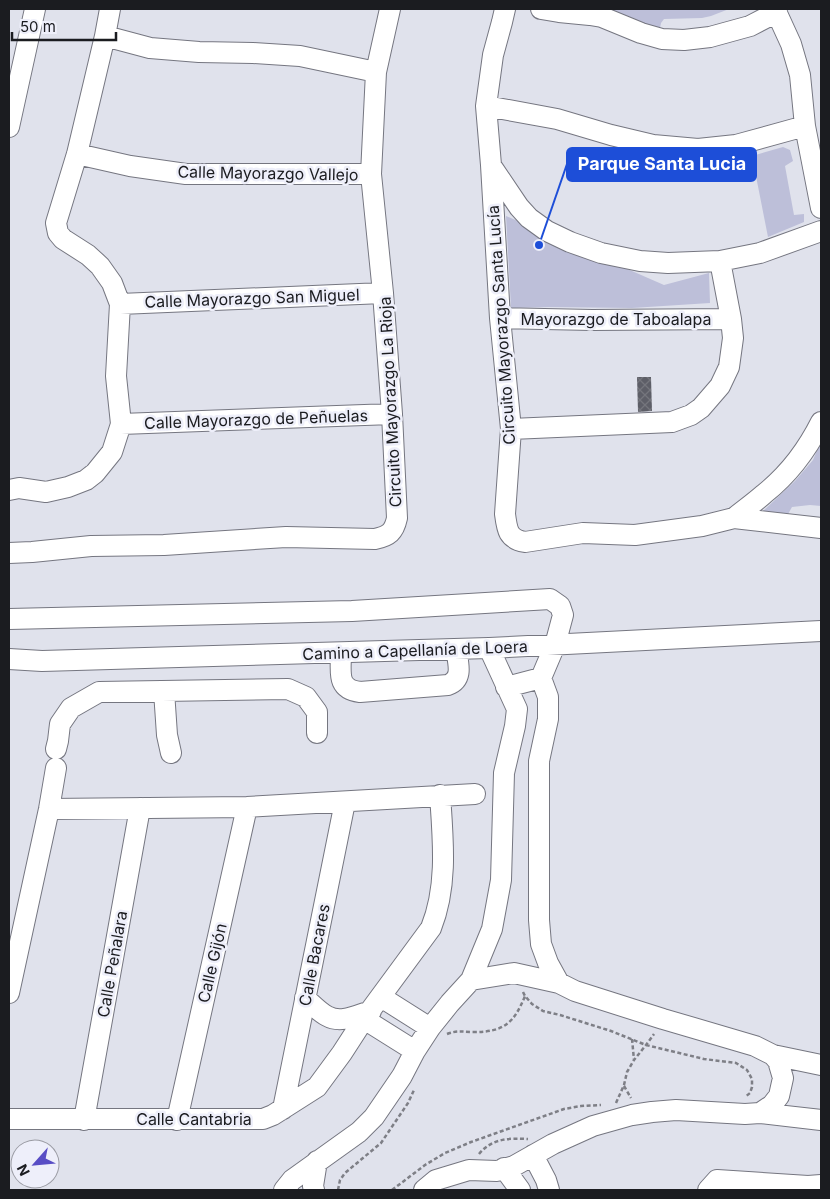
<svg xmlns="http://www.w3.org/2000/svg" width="830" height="1199" font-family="Inter,sans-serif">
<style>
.garden{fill:#bdbfd9}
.building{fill:url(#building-cross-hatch)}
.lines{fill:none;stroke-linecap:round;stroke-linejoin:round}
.minor-casing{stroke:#757680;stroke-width:22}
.path{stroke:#7e7f86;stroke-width:2.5;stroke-dasharray:4 2.5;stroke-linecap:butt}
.minor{stroke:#fff;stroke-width:20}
.labels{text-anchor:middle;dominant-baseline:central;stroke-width:5;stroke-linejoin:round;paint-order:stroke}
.street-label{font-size:16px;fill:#1b1c20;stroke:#eeeffa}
.leader{fill:none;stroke:#1d4ed8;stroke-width:2}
.callout-dot{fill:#1d4ed8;stroke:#eeeffa;stroke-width:2}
.callout{fill:#1d4ed8;stroke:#1d4ed8;stroke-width:2}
.callout-label{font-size:18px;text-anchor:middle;font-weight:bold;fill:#fff}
</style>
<defs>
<pattern id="building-cross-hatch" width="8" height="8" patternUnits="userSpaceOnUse" patternTransform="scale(1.25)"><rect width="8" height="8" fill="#5d5e67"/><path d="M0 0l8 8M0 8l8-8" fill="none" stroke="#74757c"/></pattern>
</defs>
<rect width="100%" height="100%" fill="#e0e2ec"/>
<path class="garden" d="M607,9H729L711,16L702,18L664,19L661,23L660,28L643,25Z
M783,147L790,150L793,161L785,166L794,215L804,214V222L768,237L752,156Z
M506,216L664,285L709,273L710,303L632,308L549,307L511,308Z
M821,441V506L810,505L792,507L787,516L761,513L795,481L813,460Z"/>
<path class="building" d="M637,377H651L652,411L638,412Z"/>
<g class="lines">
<defs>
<path id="minor" d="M505,9L502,22L493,55L486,106L491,165L500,318L511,429L505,514C507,530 508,539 525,542L583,533L635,535L702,526L734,518L821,528
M541,9L559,12L590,15L602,17L641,33L662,39L684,40L710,37L750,26L777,12
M775,9L791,44L800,75L805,126L821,208
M105,36L150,48L199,52L253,53L300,56L376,72
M486,106L557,119L611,135L653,145L698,149L736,145L805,126
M9,127L35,9
M77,154L130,166L186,174H371
M492,167L519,207L529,218L547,231L570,242L601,253L640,261L668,263L720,261L760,253L821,231
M120,304L383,293
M500,318L592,320L731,319
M121,424L392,414
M511,429L672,422L691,415L701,408L720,386L729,367L733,338L731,319L720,261
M9,490L19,488L46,492L68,487L86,480L95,473L112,452L121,424L116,376L120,304L112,283L100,266L88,255L63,239L58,233L56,223L77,154L105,36L110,9
M734,518C744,510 755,502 764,494C788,475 808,448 821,422
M9,553L32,552L91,546L164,545L286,537L375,539C389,536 394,532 397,518L392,414L383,293L371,174L376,72L390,9
M9,619L352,611L550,599L560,606L563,615L555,645L541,678L548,697V719L539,761V920L541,944L548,963L559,983
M341,653C341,672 336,689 360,692L448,685C464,679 458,663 456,649
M9,659L42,661L489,648L821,631
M506,687L541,678
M164,691L167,735L171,753
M56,749L58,741L60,724L71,708L99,692L288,689L306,697L317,712V733
M49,809L247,807L475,794
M9,993L49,809L56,768
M381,997L430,1028
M305,998C312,1004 319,1012 327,1016C341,1024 357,1015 371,1011
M364,1019L415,1051
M773,1055L821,1065
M283,1109L345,802
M760,1113L821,1120
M9,1119H263L273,1115L317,1087L342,1053L364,1019L431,928C448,886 443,839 440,795
M84,1120L140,808
M177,1120L247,807
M533,1155L546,1180L549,1190
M504,1168L520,1190
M284,1190L292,1180L359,1132L374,1117L402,1076L415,1051L430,1028L450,1003L471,980L492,929L501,880L504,773L515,726L517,709L489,648
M314,1190L313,1186L317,1161
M424,1190L436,1180L469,1170L497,1171L514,1166L553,1144L593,1126L632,1115L652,1112L676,1110L745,1114L760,1113L772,1105L779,1096L783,1078L778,1061L773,1055L755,1046L663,1019L575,991L559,983L514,973L471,980
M708,1190L717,1180L808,1186L821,1185"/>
</defs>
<use href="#minor" class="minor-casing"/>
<path class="path" d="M523,992L525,996L532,1004L543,1011L560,1015L611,1031L646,1045L704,1059L736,1063L747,1070L752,1079V1087L750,1093L745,1097
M447,1034C457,1030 464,1032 474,1032C504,1032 514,1023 525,996
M632,1039L634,1060
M624,1086L631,1098
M616,1103L624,1085L627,1072L634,1060L646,1045L654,1034
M479,1154C492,1138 510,1138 528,1139
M338,1190L340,1180L345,1173L381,1143L408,1103L414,1090
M392,1190L425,1165L445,1153L471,1142L564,1109L581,1106L601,1105"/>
<use href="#minor" class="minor"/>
</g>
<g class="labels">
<g class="street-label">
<text transform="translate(268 173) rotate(1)">Calle Mayorazgo Vallejo</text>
<text transform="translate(252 298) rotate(-2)">Calle Mayorazgo San Miguel</text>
<text x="616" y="319">Mayorazgo de Taboalapa</text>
<text transform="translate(501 325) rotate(-94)">Circuito Mayorazgo Santa Lucía</text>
<text transform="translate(390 402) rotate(-93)">Circuito Mayorazgo La Rioja</text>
<text transform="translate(256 419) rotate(-2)">Calle Mayorazgo de Peñuelas</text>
<text transform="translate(415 650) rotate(-2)">Camino a Capellanía de Loera</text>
<text transform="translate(314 955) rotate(-79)">Calle Bacares</text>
<text transform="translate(212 963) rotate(-77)">Calle Gijón</text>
<text transform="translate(112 964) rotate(-80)">Calle Peñalara</text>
<text x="194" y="1119">Calle Cantabria</text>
</g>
</g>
<path class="leader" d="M539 245L567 164"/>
<circle class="callout-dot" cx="539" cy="245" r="5"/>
<rect class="callout" x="567" y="148" width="189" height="33" rx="5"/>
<g class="callout-label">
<text x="662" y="170">Parque Santa Lucia</text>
</g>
<rect width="830" height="1199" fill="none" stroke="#1b1c20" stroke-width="20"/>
<g transform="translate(35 1164) rotate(243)"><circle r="24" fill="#eeeffa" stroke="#9a9ba3"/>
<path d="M0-4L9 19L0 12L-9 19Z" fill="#584dc5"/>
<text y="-8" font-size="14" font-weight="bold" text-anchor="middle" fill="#1b1c20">N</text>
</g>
<path d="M12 32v8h104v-8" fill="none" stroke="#1b1c20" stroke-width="2.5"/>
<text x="20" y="32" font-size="15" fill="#1b1c20" stroke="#eeeffa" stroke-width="4" paint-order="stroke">50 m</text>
</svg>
